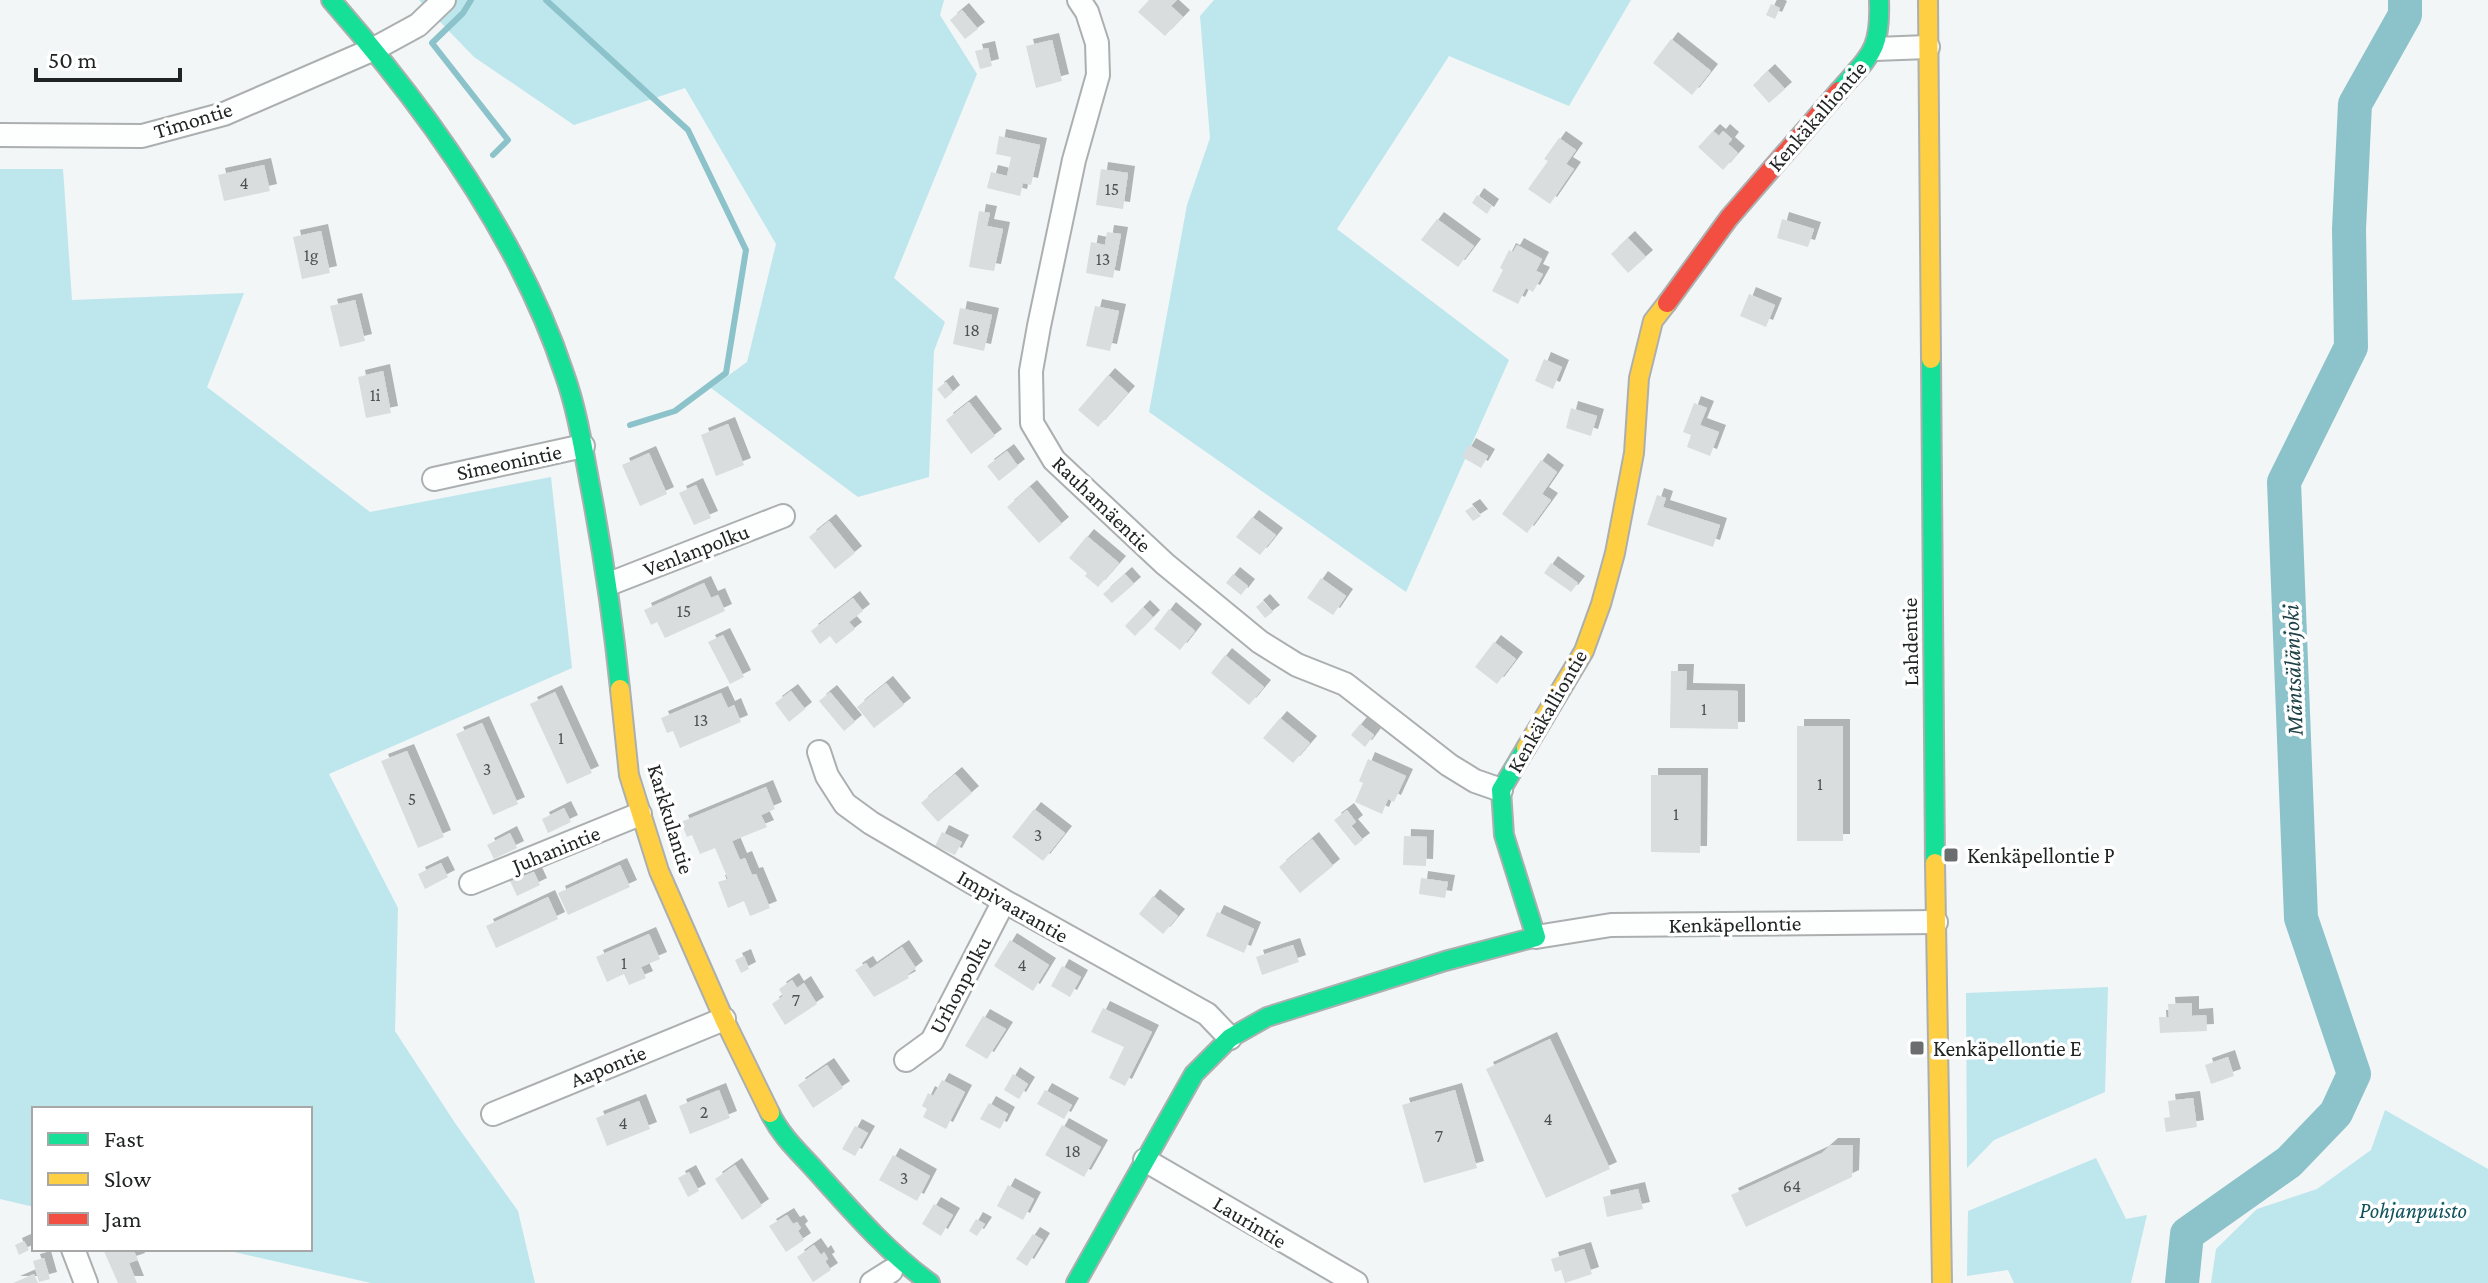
<svg xmlns="http://www.w3.org/2000/svg" width="2488" height="1283" font-family="'Crimson Pro',serif">
<style>
.green{fill:#bee6ed}
.lines{fill:none;stroke-linecap:round;stroke-linejoin:round}
.stream{stroke:#8cc2ca;stroke-width:6}
.river{stroke:#8cc2ca;stroke-width:34}
.building{fill:#daddde;filter:url(#shadow)}
.street-casing{stroke:#acafb0;stroke-width:26}
.fast-casing{stroke:#acafb0;stroke-width:22}
.slow-casing{stroke:#acafb0;stroke-width:22}
.jam-casing{stroke:#acafb0;stroke-width:22}
.street{stroke:#fdfefe;stroke-width:22}
.fast{stroke:#16e098;stroke-width:18}
.slow{stroke:#ffcf43;stroke-width:18}
.jam{stroke:#f24e42;stroke-width:18}
.poi-dot{fill:#6b6e6e;stroke:#fff;stroke-width:3}
.labels{text-anchor:middle;dominant-baseline:central;stroke-width:7;stroke-linejoin:round;paint-order:stroke}
.number-label{font-size:18px;fill:#505252}
.street-label{font-size:22px;fill:#222424;stroke:#fff}
.poi-label{font-size:22px;fill:#222424;stroke:#fff;text-anchor:start}
.park-label{font-size:22px;font-style:italic;fill:#0e525a;stroke:#fff}
.water-label{font-size:24px;font-style:italic;fill:#1e4247;stroke:#fff}
</style>
<defs>
<filter id="shadow"><feDropShadow dx="7" dy="-7" stdDeviation="0" flood-color="#0004"/></filter>
</defs>
<rect width="100%" height="100%" fill="#f2f6f7"/>
<path class="green" d="M419,0H944L940,15L977,74L894,278L945,322L934,351L929,477L858,497L711,388L747,362L776,244L685,88L574,125L474,57Z
M1214,0H1631L1569,106L1449,56L1337,229L1509,360L1406,592L1149,412L1187,205L1210,138L1200,16Z
M0,169H63L72,300L244,293L207,387L370,512L551,477L572,668L329,774L398,908L395,1031L455,1123L518,1211L535,1283H371L221,1249H310V1109H34V1207L0,1199Z
M2108,987L2105,1092L1994,1140L1967,1168L1966,993Z
M2385,1110L2488,1169V1283H2211L2216,1249L2257,1209L2317,1189L2371,1150Z
M2096,1158L2126,1219L2147,1215L2131,1283H2014L2008,1270L1967,1276L1968,1211Z"/>
<g class="lines">
<path class="stream" d="M471,0L463,13L432,43L508,140L493,155
M546,0L688,130L746,250L726,373L675,411L630,425"/>
<path class="river" d="M2182,1283L2187,1234L2289,1162L2336,1113L2354,1074L2301,918L2284,482L2351,347L2349,229L2355,104L2405,15V0"/>
</g>
<path class="building" d="M1149,0H1177L1171,6L1183,17L1165,36L1138,12Z
M1771,4L1780,8L1775,19L1766,15Z
M962,10L978,29L965,39L950,20Z
M1671,39L1711,71L1692,95L1653,63Z
M1052,40L1062,81L1036,88L1026,46Z
M988,48L992,66L980,69L975,51Z
M1768,71L1785,89L1769,103L1753,85Z
M1713,131L1719,136L1723,131L1732,139L1728,144L1738,153L1723,170L1698,147Z
M999,136L1040,145L1031,185L1023,183L1020,196L987,188L991,172L1007,176L1011,157L996,154Z
M1559,138L1576,150L1566,164L1574,169L1550,204L1528,189L1548,161L1544,159Z
M264,165L270,191L224,201L218,175Z
M1101,169L1128,173L1123,209L1096,205Z
M1477,195L1492,206L1487,214L1472,203Z
M979,211L990,213L987,226L1003,229L994,271L969,267Z
M1437,219L1474,246L1458,267L1421,240Z
M1782,219L1814,229L1808,247L1777,238Z
M321,231L330,273L302,279L293,237Z
M1107,232L1121,234L1113,278L1086,273L1091,242L1105,245Z
M1628,238L1646,257L1628,273L1611,254Z
M1517,245L1542,259L1536,271L1543,274L1533,292L1526,288L1518,304L1492,291L1503,270L1500,268L1509,250L1513,252Z
M1749,294L1775,305L1766,327L1740,316Z
M355,300L365,341L340,347L330,306Z
M1095,306L1119,311L1110,351L1086,346Z
M960,308L992,315L984,351L953,344Z
M1544,359L1562,367L1553,389L1535,381Z
M383,371L391,413L366,418L358,377Z
M1108,375L1128,393L1098,427L1078,410Z
M946,382L953,392L945,399L937,389Z
M969,402L995,436L971,454L946,420Z
M1694,403L1707,408L1700,425L1719,432L1710,456L1687,447L1691,435L1683,432Z
M1571,408L1597,416L1591,436L1566,428Z
M728,424L744,465L716,476L701,435Z
M1469,445L1488,456L1481,468L1462,457Z
M1007,451L1018,466L999,481L987,466Z
M649,453L667,494L640,506L622,465Z
M1541,460L1557,472L1542,494L1551,500L1527,533L1502,514Z
M696,485L711,518L694,525L679,493Z
M1030,487L1062,524L1039,543L1007,507Z
M1657,495L1666,498L1663,507L1720,525L1713,547L1647,525Z
M1473,506L1481,516L1473,521L1465,511Z
M1252,517L1276,535L1260,555L1236,537Z
M829,521L855,553L835,569L809,537Z
M1087,536L1119,563L1098,587L1085,576L1087,573L1069,558Z
M1551,563L1578,583L1571,592L1544,573Z
M1125,574L1134,584L1112,603L1103,594Z
M1233,574L1248,586L1241,595L1226,583Z
M1321,578L1346,596L1333,615L1307,598Z
M704,583L711,598L718,595L725,611L665,638L657,622L651,625L644,610Z
M853,598L863,611L849,622L855,629L836,644L830,636L820,644L811,631Z
M1263,601L1273,612L1265,618L1256,607Z
M1143,607L1153,617L1135,636L1125,626Z
M1169,609L1195,631L1180,650L1154,629Z
M723,635L744,677L730,684L708,642Z
M1494,642L1516,659L1497,684L1475,667Z
M1225,655L1264,687L1249,705L1211,673Z
M1671,671H1687L1686,690L1738,691V729L1670,728Z
M886,683L904,705L874,728L857,707Z
M791,691L805,709L789,722L775,703Z
M555,692L592,773L567,784L530,704Z
M830,692L855,722L844,731L819,701Z
M721,693L728,708L734,705L741,722L680,748L673,731L667,733L661,718Z
M1280,718L1310,743L1293,763L1263,738Z
M482,723L518,804L493,815L456,734Z
M1360,724L1374,735L1365,747L1351,735Z
M1797,726H1843V841H1797Z
M407,751L444,837L418,848L381,761Z
M1368,759L1406,776L1394,802L1388,799L1382,814L1355,802L1363,783L1359,781Z
M955,774L972,793L938,822L921,803Z
M1651,775H1701L1700,853L1651,852Z
M766,787L775,809L761,815L767,827L732,841L740,860L745,858L752,875L756,874L770,908L750,916L744,901L728,908L718,882L728,879L715,848L700,854L692,835L687,837L681,822Z
M564,808L571,822L548,833L542,819Z
M1034,809L1065,833L1043,861L1012,837Z
M1347,810L1356,822L1351,826L1363,840L1355,846L1334,820Z
M942,832L962,842L955,855L935,846Z
M510,833L517,848L494,859L487,845Z
M1404,836L1427,837L1426,866L1403,865Z
M1312,839L1333,866L1300,893L1279,867Z
M441,863L448,877L425,889L418,874Z
M620,865L630,887L568,915L558,893Z
M533,870L540,885L517,896L510,881Z
M1421,878L1448,882L1445,898L1419,894Z
M1153,896L1178,916L1163,934L1139,914Z
M548,897L558,919L496,948L486,926Z
M1217,912L1254,929L1244,953L1206,936Z
M649,934L660,959L641,967L646,978L629,985L624,974L607,982L596,957Z
M1010,940L1049,965L1033,991L994,966Z
M1293,945L1299,962L1262,975L1256,957Z
M902,947L916,968L907,975L909,978L874,997L855,970L866,963L870,969Z
M744,956L749,969L741,973L735,960Z
M1062,966L1081,977L1070,997L1051,986Z
M792,980L797,988L804,983L817,1004L785,1025L772,1004L783,996L779,989Z
M2192,1003V1016L2206,1015L2207,1031L2160,1033L2159,1017H2169L2168,1004Z
M1103,1008L1152,1032L1125,1086L1109,1078L1124,1047L1091,1032Z
M983,1016L1006,1029L987,1059L965,1046Z
M1550,1039L1610,1169L1546,1198L1486,1069Z
M2228,1057L2234,1076L2211,1084L2205,1065Z
M827,1065L843,1088L813,1108L798,1085Z
M1013,1074L1028,1084L1019,1099L1004,1090Z
M942,1080L965,1092L946,1129L923,1117L927,1109L922,1106L928,1093L933,1096Z
M719,1090L730,1118L690,1134L679,1106Z
M1045,1090L1072,1105L1064,1119L1037,1104Z
M1455,1090L1477,1168L1424,1183L1402,1105Z
M2193,1098L2197,1127L2166,1132L2164,1118L2170,1117L2168,1101Z
M639,1101L650,1129L607,1146L596,1118Z
M989,1103L1008,1114L1000,1129L980,1119Z
M1062,1125L1101,1147L1084,1177L1045,1155Z
M855,1126L868,1133L855,1156L842,1149Z
M1831,1145H1853L1852,1177L1746,1227L1731,1195L1822,1153Z
M893,1155L930,1176L917,1201L879,1180Z
M735,1165L762,1206L742,1220L715,1179Z
M689,1172L699,1191L688,1197L678,1178Z
M1008,1185L1034,1199L1023,1220L997,1206Z
M1638,1189L1643,1209L1607,1217L1603,1197Z
M934,1204L953,1215L941,1236L922,1224Z
M787,1215L793,1224L797,1222L801,1228L798,1231L804,1240L786,1252L769,1226Z
M976,1219L985,1224L977,1236L969,1231Z
M1033,1234L1043,1240L1027,1266L1016,1259Z
M24,1241L29,1250L19,1255L15,1245Z
M814,1245L821,1255L824,1252L828,1259L825,1261L831,1270L813,1282L797,1257Z
M103,1249H133L138,1260L129,1263L137,1283H118Z
M1584,1249L1592,1274L1565,1283L1561,1270L1555,1272L1551,1259Z
M44,1258L50,1279L39,1282L33,1261Z
M34,1274L38,1283H13Z"/>
<g class="lines">
<defs>
<path id="street" d="M1079,0L1087,12L1097,43L1098,75L1074,160L1039,326L1031,371L1032,423L1054,460L1165,564L1260,642L1297,665L1345,684L1449,765L1475,781L1501,790
M1875,49L1928,47
M0,135L142,136L224,114L374,49L418,25L444,0
M434,479L583,446
M609,584L783,516
M819,752L827,776L845,804L871,823L1004,901L1207,1014L1230,1038
M471,883L640,814
M1536,937L1611,925L1936,922
M906,1060L932,1041L1004,901
M493,1114L724,1019
M1145,1160L1356,1283
M73,1249L86,1283
M872,1283L891,1271"/>
<path id="fast" d="M331,0C425,107 519,237 564,373C577,409 583,448 590,485C603,553 613,620 620,689
M1839,91C1870,55 1881,51 1879,0
M1931,359L1935,863
M770,1113C781,1136 799,1152 816,1171C851,1210 887,1252 930,1283
M1076,1283L1194,1074L1230,1038L1267,1017L1445,961L1536,937L1504,835L1501,790L1526,748"/>
<path id="slow" d="M1928,0L1931,359
M620,689L629,775L659,871L724,1019L770,1113
M1526,748L1584,651L1601,604L1615,553L1634,453L1639,378L1653,321L1667,303
M1935,863L1942,1283"/>
<path id="jam" d="M1667,303L1729,218L1839,91"/>
</defs>
<use href="#street" class="street-casing"/>
<use href="#fast" class="fast-casing"/>
<use href="#slow" class="slow-casing"/>
<use href="#jam" class="jam-casing"/>
<use href="#street" class="street"/>
<use href="#fast" class="fast"/>
<use href="#slow" class="slow"/>
<use href="#jam" class="jam"/>
</g>
<g class="poi-dot">
<rect x="1943" y="847" width="16" height="16" rx="4"/>
<rect x="1909" y="1040" width="16" height="16" rx="4"/>
</g>
<g class="labels">
<g class="number-label">
<text x="244" y="183">4</text>
<text x="1112" y="189">15</text>
<text x="311" y="255">1g</text>
<text x="1103" y="259">13</text>
<text x="972" y="330">18</text>
<text x="375" y="395">1i</text>
<text x="684" y="611">15</text>
<text x="1704" y="709">1</text>
<text x="701" y="720">13</text>
<text x="561" y="738">1</text>
<text x="487" y="769">3</text>
<text x="1820" y="784">1</text>
<text x="412" y="799">5</text>
<text x="1676" y="814">1</text>
<text x="1038" y="835">3</text>
<text x="624" y="963">1</text>
<text x="1022" y="965">4</text>
<text x="796" y="1000">7</text>
<text x="704" y="1112">2</text>
<text x="1548" y="1119">4</text>
<text x="623" y="1123">4</text>
<text x="1439" y="1136">7</text>
<text x="1073" y="1151">18</text>
<text x="904" y="1178">3</text>
<text x="1792" y="1186">64</text>
</g>
<g class="street-label">
<text transform="translate(1817 116) rotate(-49)">Kenkäkalliontie</text>
<text transform="translate(193 120) rotate(-17)">Timontie</text>
<text transform="translate(509 462) rotate(-12)">Simeonintie</text>
<text transform="translate(1102 504) rotate(44)">Rauhamäentie</text>
<text transform="translate(696 550) rotate(-21)">Venlanpolku</text>
<text transform="translate(1910 642) rotate(-91)">Lahdentie</text>
<text transform="translate(1547 711) rotate(-60)">Kenkäkalliontie</text>
<text transform="translate(671 819) rotate(73)">Karkkulantie</text>
<text transform="translate(556 849) rotate(-22)">Juhanintie</text>
<text transform="translate(1013 906) rotate(30)">Impivaarantie</text>
<text transform="translate(1735 924) rotate(-1)">Kenkäpellontie</text>
<text transform="translate(960 985) rotate(-62)">Urhonpolku</text>
<text transform="translate(608 1066) rotate(-22)">Aapontie</text>
<text transform="translate(1250 1222) rotate(31)">Laurintie</text>
</g>
<g class="poi-label">
<text x="1967" y="855">Kenkäpellontie P</text>
<text x="1933" y="1048">Kenkäpellontie E</text>
</g>
<g class="park-label">
<text x="2413" y="1210">Pohjanpuisto</text>
</g>
<g class="water-label">
<text transform="translate(2292 670) rotate(-92)">Mäntsälänjoki</text>
</g>
</g>
<rect x="32" y="1107" width="280" height="144" fill="#ffffff" stroke="#a7a7a7" stroke-width="2"/>
<rect x="48" y="1133" width="40" height="12" fill="#16e098" stroke="#a7a7a7" stroke-width="2"/>
<text x="104" y="1147" font-size="24" fill="#222424">Fast</text>
<rect x="48" y="1173" width="40" height="12" fill="#ffcf43" stroke="#a7a7a7" stroke-width="2"/>
<text x="104" y="1187" font-size="24" fill="#222424">Slow</text>
<rect x="48" y="1213" width="40" height="12" fill="#f24e42" stroke="#a7a7a7" stroke-width="2"/>
<text x="104" y="1227" font-size="24" fill="#222424">Jam</text>
<path d="M36 68v12h144v-12" fill="none" stroke="#222424" stroke-width="4"/>
<text x="48" y="68" font-size="24" fill="#222424" stroke="#ffffff" stroke-width="6" paint-order="stroke">50 m</text>
</svg>
